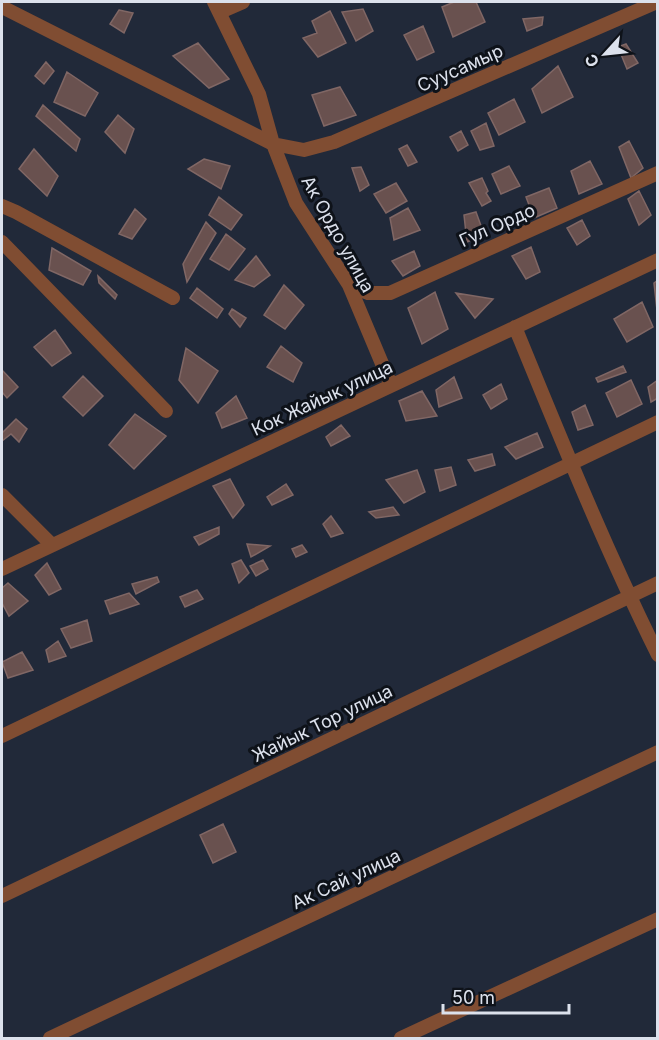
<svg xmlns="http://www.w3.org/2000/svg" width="659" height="1040" font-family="Inter,sans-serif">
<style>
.building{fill:#69514f;stroke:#806765;stroke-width:1.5}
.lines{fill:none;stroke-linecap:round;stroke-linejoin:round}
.street{stroke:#804d32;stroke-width:14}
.labels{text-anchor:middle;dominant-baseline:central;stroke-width:6;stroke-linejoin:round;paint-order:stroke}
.street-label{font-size:18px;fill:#dce1ec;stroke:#0e1219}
</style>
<rect width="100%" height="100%" fill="#212939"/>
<path class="building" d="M454,2H476L485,22L453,37L442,7Z
M363,9L373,31L356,41L342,12Z
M119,10L133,13L124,33L110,24Z
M330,11L346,43L318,57L303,38L317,33L312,21Z
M543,17L542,25L527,31L523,19Z
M423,26L434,52L417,60L404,35Z
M198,43L229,79L209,88L173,56Z
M626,44L638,63L627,69L618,47Z
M46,62L54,71L44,84L35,76Z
M558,66L573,97L542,113L532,89Z
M67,72L98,93L85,116L54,102Z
M340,87L356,115L324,126L312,95Z
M514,99L525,122L499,135L488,113Z
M43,105L80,139L76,151L36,116Z
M118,115L134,129L125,153L105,132Z
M486,123L494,146L480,150L471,131Z
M461,131L468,145L458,151L450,137Z
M629,141L643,168L631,178L619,147Z
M407,145L417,162L408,166L399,149Z
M34,149L58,176L47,196L19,169Z
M204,159L230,166L221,189L188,169Z
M590,161L602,184L579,194L571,171Z
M509,166L520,186L501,194L492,174Z
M361,167L369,185L360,191L352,168Z
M482,178L488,191L486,193L491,201L482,206L469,183Z
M396,183L407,201L386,213L374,194Z
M549,188L557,208L534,218L526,197Z
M639,191L651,215L639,225L628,199Z
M219,197L242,215L231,230L209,215Z
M408,208L420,230L394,240L390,218Z
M135,209L146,219L132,239L119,234Z
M476,212L484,234L467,242L464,215Z
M582,220L590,236L577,245L567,228Z
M206,222L216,233L187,282L183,264Z
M226,234L245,249L229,270L210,259Z
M531,247L540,272L526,279L512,256Z
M52,248L91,271L83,285L49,270Z
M414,251L420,266L403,276L392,261Z
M256,256L270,275L254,287L235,280Z
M98,276L117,295L115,299L99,283Z
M658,280V310H657L654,283Z
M284,285L304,305L285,329L264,315Z
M197,288L223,309L217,318L190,298Z
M435,292L448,329L422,344L408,308Z
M456,293L493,299L475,318Z
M642,302L653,327L627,342L614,319Z
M232,309L246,318L240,327L229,314Z
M55,330L71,353L52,366L34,347Z
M281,346L302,363L293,382L267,367Z
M186,348L218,371L198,403L179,380Z
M623,366L626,372L598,382L596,378Z
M2,370L18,387L7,398L2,392Z
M83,376L103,396L83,416L63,397Z
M454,377L462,398L439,407L436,390Z
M631,380L642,404L617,417L606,393Z
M658,380V398L651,402L648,387Z
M501,384L507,399L491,409L483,395Z
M422,391L437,416L406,421L399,401Z
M236,396L247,418L222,428L216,413Z
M585,405L593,425L578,430L572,412Z
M135,414L166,436L134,469L109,445Z
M16,419L27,429L19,442L11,434L2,441V433Z
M341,425L350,436L331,446L326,437Z
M537,433L543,447L516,459L505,447Z
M492,454L495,465L475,471L468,460Z
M451,467L456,485L440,491L435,470Z
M417,470L425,492L404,503L386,480Z
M230,479L244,505L233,518L213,486Z
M286,484L293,495L272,505L267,497Z
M393,507L399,515L376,518L369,512Z
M331,516L343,533L331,537L323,524Z
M219,527V534L199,545L194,537Z
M247,544L270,546L251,557Z
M302,545L307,552L296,557L292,549Z
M241,560L249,573L239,583L232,564Z
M263,560L268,569L256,576L250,566Z
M47,563L61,589L49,595L35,575Z
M157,577L159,582L136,594L132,584Z
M8,583L28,601L9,616L2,603V588Z
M197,590L203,599L185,607L180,597Z
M129,593L139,604L110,614L105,601Z
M87,620L92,641L71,648L61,629Z
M58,641L66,656L49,662L46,650Z
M22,652L33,670L8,678L2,662Z
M223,824L236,852L213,863L200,835Z"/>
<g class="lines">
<path class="street" d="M214,2L259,94L273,144L296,203L349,285L391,385
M2,7L273,144L304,150L334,142L657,2
M220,12L243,2
M2,206L16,212L173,298
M2,242L166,411
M349,285L368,293H390L658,173
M515,327C560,437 605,548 658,655
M2,495L52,545
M2,569L658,260
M2,736L658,422
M2,896L658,583
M50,1038L658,752
M401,1038L658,919"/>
</g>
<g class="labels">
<g class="street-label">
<text transform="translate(460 68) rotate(-24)">Суусамыр</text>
<text transform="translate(497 225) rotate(-24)">Гул Ордо</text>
<text transform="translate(338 234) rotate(61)">Ак Ордо улица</text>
<text transform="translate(322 398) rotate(-25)">Кок Жайык улица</text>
<text transform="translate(322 723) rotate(-26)">Жайык Тор улица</text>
<text transform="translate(346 879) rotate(-25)">Ак Сай улица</text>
</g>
</g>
<rect width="659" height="1040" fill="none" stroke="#dce1ec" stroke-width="6"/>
<g transform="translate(605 54) rotate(243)" stroke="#0e1219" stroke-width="4.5" paint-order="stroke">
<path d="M0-4.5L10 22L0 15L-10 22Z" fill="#dce1ec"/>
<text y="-9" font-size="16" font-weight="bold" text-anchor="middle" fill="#dce1ec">С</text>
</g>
<path d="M443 1004v9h126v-9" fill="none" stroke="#dce1ec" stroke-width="3"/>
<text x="452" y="1004" font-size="18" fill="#dce1ec" stroke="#0e1219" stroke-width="4.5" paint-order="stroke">50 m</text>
</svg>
